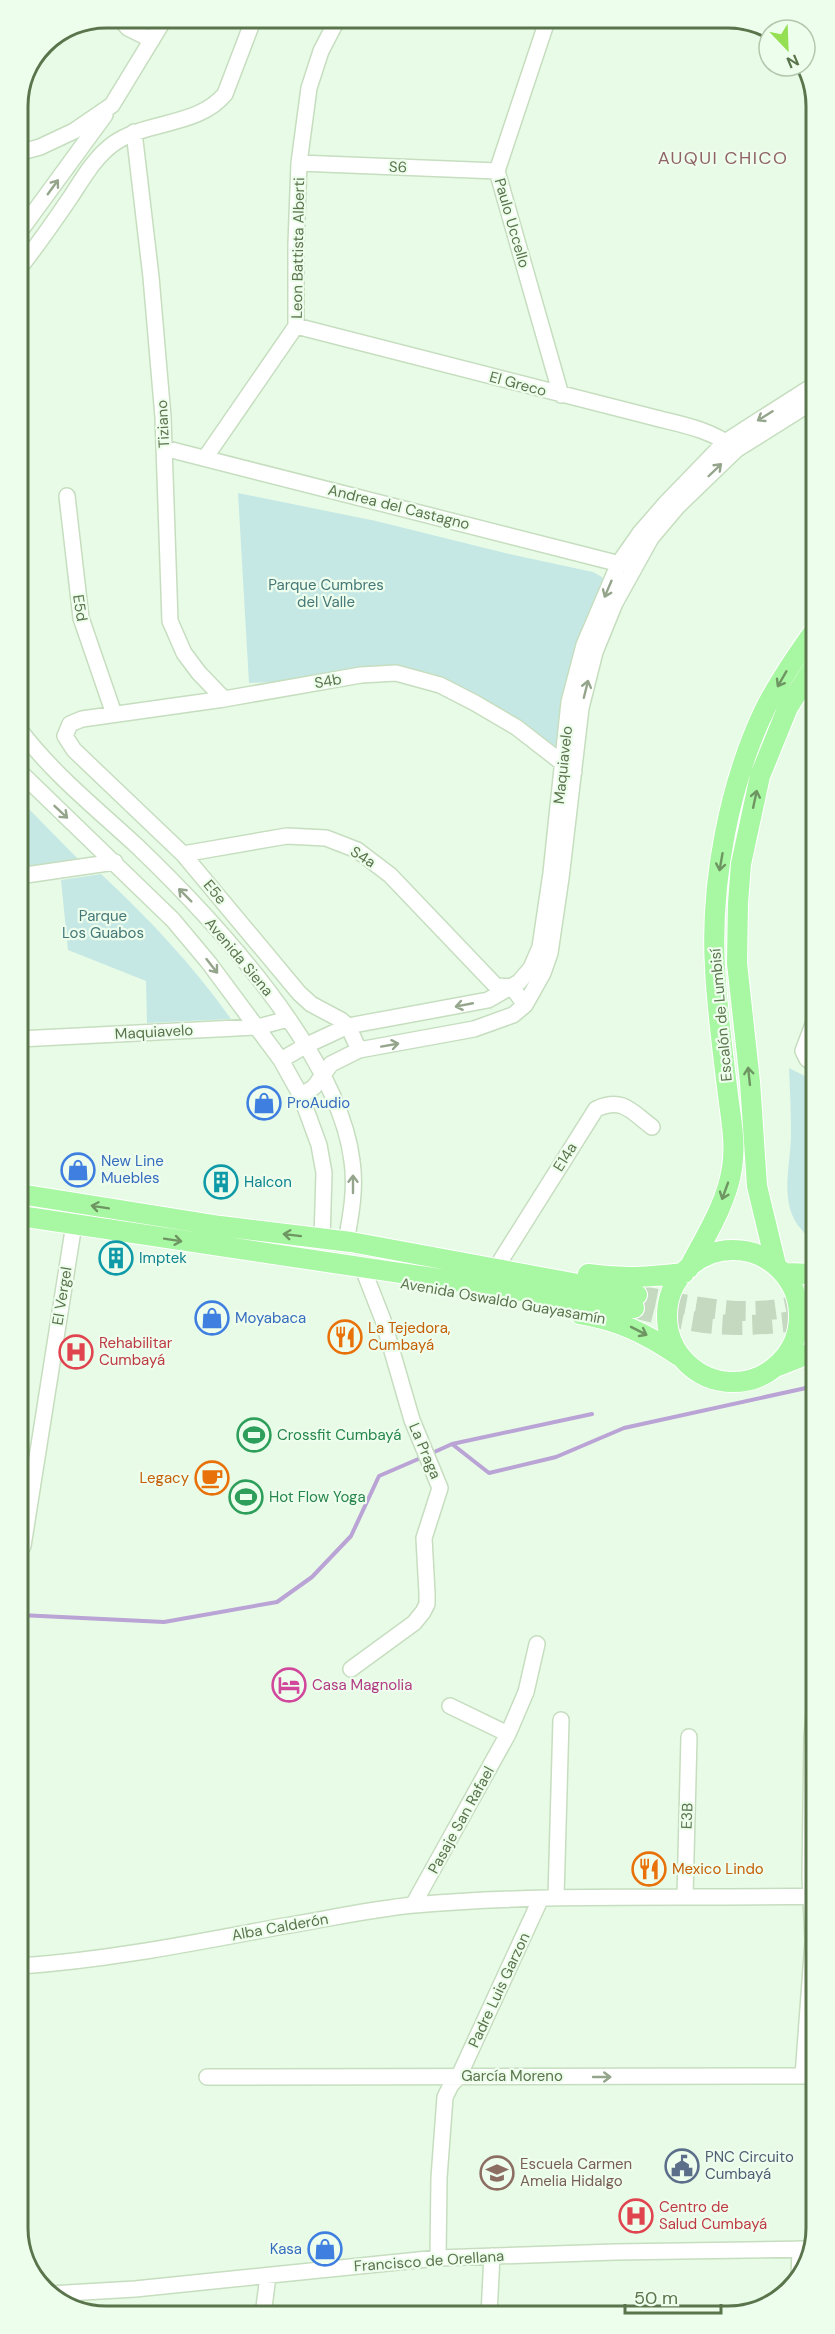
<svg xmlns="http://www.w3.org/2000/svg" width="835" height="2334" font-family="'DM Sans',sans-serif">
<style>
.green{fill:#c6e8e5}
.lines{fill:none;stroke-linecap:round;stroke-linejoin:round}
.stream{stroke:#baa3d5;stroke-width:4}
.major-tunnel{stroke:#c4d9c0;stroke-width:20;stroke-dasharray:20 10;stroke-linecap:butt}
.minor-casing{stroke:#c6debf;stroke-width:18}
.major-casing{stroke:#fff;stroke-width:22}
.minor{stroke:#fff;stroke-width:15}
.major{stroke:#a8f7a2;stroke-width:20}
.oneway{stroke:#94a58b}
.oneway2{stroke:#6e9562}
.labels{text-anchor:middle;dominant-baseline:central;stroke-width:4.5;stroke-linejoin:round;paint-order:stroke}
.street-label{font-size:15px;fill:#5a744c;stroke:#eefeed}
.park-label{font-size:15px;fill:#447879;stroke:#eefeed}
.shop-label{font-size:15px;fill:#366cbe;stroke:#eefeed;text-anchor:start}
.culture-label{font-size:15px;fill:#0d838f;stroke:#eefeed;text-anchor:start}
.food-label{font-size:15px;fill:#c56008;stroke:#eefeed;text-anchor:start}
.health-label{font-size:15px;fill:#be3a42;stroke:#eefeed;text-anchor:start}
.leisure-label{font-size:15px;fill:#27864d;stroke:#eefeed;text-anchor:start}
.hotel-label{font-size:15px;fill:#b23c85;stroke:#eefeed;text-anchor:start}
.service-label{font-size:15px;fill:#4e5e75;stroke:#eefeed;text-anchor:start}
.education-label{font-size:15px;fill:#785e54;stroke:#eefeed;text-anchor:start}
.quarter-label{font-size:18px;letter-spacing:1.5px;fill:#906466;stroke:#eefeed}
.rim{fill:none;stroke:#5a744c;stroke-width:3}
</style>
<rect width="100%" height="100%" fill="#e8fbe7"/>
<path class="green" d="M238,493L376,521L505,553L593,572L602,577L606,586L561,748L550,745L514,717L434,674L400,667L277,682L249,683Z
M19,799L82,863L19,874Z
M101,874C149,919 193,965 231,1019L147,1023L146,981L68,950L61,880Z
M789,1068L815,1081L816,1240C808,1239 806,1235 801,1229C778,1203 791,1165 791,1134C791,1112 790,1090 789,1068Z"/>
<g class="lines">
<path class="stream" d="M452,1444L489,1473L556,1457L624,1428L806,1388L816,1384
M430,1454L452,1444L592,1414
M20,1615L164,1622L277,1602L312,1577L351,1536L379,1476L423,1457"/>
<path class="major-tunnel" d="M637,1295C683,1304 731,1316 778,1309C790,1308 802,1303 814,1300
M634,1308C655,1313 677,1319 698,1322C737,1328 777,1324 816,1318"/>
<defs>
<path id="minor" d="M119,18L128,28L152,40
M548,18L497,171L561,395
M134,132L151,277L163,417L170,621L184,653L199,673L224,699
M18,153L40,147L74,131L112,105L165,18
M299,163L497,171
M18,234L105,115
M18,270C36,247 53,223 70,198C82,180 94,158 113,144C146,120 198,127 225,94L254,18
M296,326L652,417C678,424 711,429 732,447
M164,448L628,566
M205,458L296,326V244L299,163L309,88L321,51L334,26L341,18
M67,496L81,618L114,714
M19,729C53,774 97,809 138,847C213,919 339,1054 352,1161C356,1188 351,1215 346,1242
M19,771L173,920L209,963L281,1060L301,1096L319,1145L324,1173L322,1239
M183,854L287,836L326,838L357,850L390,875L496,986L512,987L525,1005
M19,876L115,862
M815,1019L803,1051L807,1059L815,1065
M19,1039L258,1027L288,1019
M359,1050L348,1026L341,1020L311,1004L299,993L183,854L74,750L65,736L70,724L82,719L224,699L361,675L396,673L440,685L475,703L516,727L574,772
M281,1060L305,1046L348,1026L488,1000L519,982L531,968L540,947L551,873L569,702L584,645L619,563L640,533L666,503L725,442L814,385
M301,1096L314,1087L331,1064L359,1050L474,1029L513,1015L525,1005L543,973L550,953L561,878L581,708L595,652L615,603L651,538L678,506L736,450L814,401
M501,1260L596,1109C623,1097 631,1111 652,1127
M23,1546L74,1224
M351,1669L414,1623L423,1612L427,1604V1593L424,1538L440,1488L412,1420L383,1320L365,1274
M450,1706L508,1734
M685,1896L689,1737
M556,1897L561,1720
M413,1905L508,1734L526,1692L537,1644
M21,1966C110,1960 197,1942 284,1926C327,1919 371,1909 414,1905C548,1893 682,1899 817,1896
M803,2076L813,1941L810,1877L812,1737L816,1687
M207,2077L817,2076
M438,2258L439,2178L445,2097L451,2085L459,2076L541,1898
M799,2280L800,2249
M50,2294L135,2289L438,2258L615,2252L810,2249
M489,2314L492,2256
M263,2315L268,2276"/>
<path id="major" d="M20,1194L220,1226L351,1242L637,1295
M20,1216L634,1308
M667 1316a66 66 0 1 1 132 0a66 66 0 1 1-132 0Z
M776,1265L757,1186L750,1082L737,963L738,903L741,864L760,776L788,707L815,665
M689,1268C705,1237 727,1203 732,1168C736,1144 731,1119 728,1095C723,1053 717,1011 715,968C710,884 729,783 766,707C780,680 797,655 815,630
M784,1273L816,1274
M588,1274C621,1279 651,1277 684,1273
M814,1300H816
M580,1314C618,1320 647,1334 679,1356
M778,1366L816,1351"/>
</defs>
<use href="#minor" class="minor-casing"/>
<use href="#major" class="major-casing"/>
<use href="#minor" class="minor"/>
<use href="#major" class="major"/>
</g>
<defs><path id="oneway-shaft" d="M-6 0H5M1.5-3L5.5 0L1.5 3" fill="none" stroke-width="1.6" stroke-linecap="round" stroke-linejoin="round" transform="scale(1.5)"/></defs>
<g class="oneway">
<use href="#oneway-shaft" transform="translate(53 187) rotate(-54)"/>
<use href="#oneway-shaft" transform="translate(765 416) rotate(148)"/>
<use href="#oneway-shaft" transform="translate(715 470) rotate(-44)"/>
<use href="#oneway-shaft" transform="translate(608 589) rotate(113)"/>
<use href="#oneway-shaft" transform="translate(586 689) rotate(-76)"/>
<use href="#oneway-shaft" transform="translate(61 812) rotate(43)"/>
<use href="#oneway-shaft" transform="translate(185 895) rotate(-135)"/>
<use href="#oneway-shaft" transform="translate(212 966) rotate(52)"/>
<use href="#oneway-shaft" transform="translate(464 1005) rotate(169)"/>
<use href="#oneway-shaft" transform="translate(390 1045) rotate(-10)"/>
<use href="#oneway-shaft" transform="translate(353 1184) rotate(-90)"/>
<use href="#oneway-shaft" transform="translate(602 2077)"/>
</g>
<g class="oneway2">
<use href="#oneway-shaft" transform="translate(782 679) rotate(120)"/>
<use href="#oneway-shaft" transform="translate(755 799) rotate(-78)"/>
<use href="#oneway-shaft" transform="translate(721 862) rotate(100)"/>
<use href="#oneway-shaft" transform="translate(749 1076) rotate(-96)"/>
<use href="#oneway-shaft" transform="translate(725 1191) rotate(110)"/>
<use href="#oneway-shaft" transform="translate(100 1207) rotate(-171)"/>
<use href="#oneway-shaft" transform="translate(292 1235) rotate(-173)"/>
<use href="#oneway-shaft" transform="translate(173 1240) rotate(9)"/>
<use href="#oneway-shaft" transform="translate(639 1331) rotate(27)"/>
</g>
<defs>
<symbol id="shop-ring" viewBox="-11 -11 22 22"><circle r="9.5" fill="#eefeed" stroke="#3f7fe0" stroke-width="1.5"/><path d="M-5-2.5h2.3a2.7 3.5 0 0 1 5.4 0H5L5.5 6h-11ZM-1.5-2.5h3a1.5 2.3 0 0 0-3 0Z" fill="#3f7fe0"/></symbol>
<symbol id="building-ring" viewBox="-11 -11 22 22"><circle r="9.5" fill="#eefeed" stroke="#0f9aa8" stroke-width="1.5"/><path d="M-4-6H4V6H1V3H-1V6H-4ZM-2.5-4.3h1.7v1.8h-1.7ZM.8-4.3h1.7v1.8H.8ZM-2.5-1h1.7V.8h-1.7ZM.8-1h1.7V.8H.8Z" fill="#0f9aa8"/></symbol>
<symbol id="restaurant-ring" viewBox="-11 -11 22 22"><circle r="9.5" fill="#eefeed" stroke="#e8710a" stroke-width="1.5"/><path d="M-5-6h1v4h1v-4h1v4h1v-4h1v5L-1.5 .5V6h-2V.5L-5-1ZM5-6V6H3V1.5H1.5Q1.5-4 5-6Z" fill="#e8710a"/></symbol>
<symbol id="hospital-ring" viewBox="-11 -11 22 22"><circle r="9.5" fill="#eefeed" stroke="#e0444e" stroke-width="1.5"/><path d="M-5-5h3v3.5h4V-5h3V5h-3V1.5h-4V5h-3Z" fill="#e0444e"/></symbol>
<symbol id="stadium-ring" viewBox="-11 -11 22 22"><circle r="9.5" fill="#eefeed" stroke="#2e9e5b" stroke-width="1.5"/><path d="M0-5a6.5 5 0 1 0 0 10a6.5 5 0 1 0 0-10ZM-3.5-1.8h7v3.6h-7Z" fill="#2e9e5b"/></symbol>
<symbol id="cafe-ring" viewBox="-11 -11 22 22"><circle r="9.5" fill="#eefeed" stroke="#e8710a" stroke-width="1.5"/><path d="M-5.5-4.5H6V0H3Q3 3.5 0 3.5H-2.5Q-5.5 3.5-5.5 0ZM3-3.2v2h1.7v-2ZM-6 4.5H4V6H-6Z" fill="#e8710a"/></symbol>
<symbol id="hotel-ring" viewBox="-11 -11 22 22"><circle r="9.5" fill="#eefeed" stroke="#d1479c" stroke-width="1.5"/><path d="M-6-4.5h1.5V1H6V5H4.5V3h-9V5H-6ZM-4 0a1.8 1.8 0 1 1 3.6 0ZM.5 0V-2.5h3Q6-2.5 6 0Z" fill="#d1479c"/></symbol>
<symbol id="civic-ring" viewBox="-11 -11 22 22"><circle r="9.5" fill="#eefeed" stroke="#5c6f8a" stroke-width="1.5"/><path d="M-.6-6.5H3V-4.5H.6V-3L4-1V1h2V6H-6V1h2V-1L-.6-3ZM-1.2 2.5V6h2.4V2.5Z" fill="#5c6f8a"/></symbol>
<symbol id="school-ring" viewBox="-11 -11 22 22"><circle r="9.5" fill="#eefeed" stroke="#8d6e63" stroke-width="1.5"/><path d="M0-5L7-2L0 1L-7-2ZM-4 1L0 2.5L4 1V4Q0 6-4 4Z" fill="#8d6e63"/></symbol>
</defs>
<g fill-rule="evenodd">
<use href="#shop-ring" x="245" y="1084" width="38" height="38"/>
<use href="#shop-ring" x="59" y="1151" width="38" height="38"/>
<use href="#building-ring" x="202" y="1163" width="38" height="38"/>
<use href="#building-ring" x="97" y="1239" width="38" height="38"/>
<use href="#shop-ring" x="193" y="1299" width="38" height="38"/>
<use href="#restaurant-ring" x="326" y="1318" width="38" height="38"/>
<use href="#hospital-ring" x="57" y="1333" width="38" height="38"/>
<use href="#stadium-ring" x="235" y="1416" width="38" height="38"/>
<use href="#cafe-ring" x="193" y="1459" width="38" height="38"/>
<use href="#stadium-ring" x="227" y="1478" width="38" height="38"/>
<use href="#hotel-ring" x="270" y="1666" width="38" height="38"/>
<use href="#restaurant-ring" x="630" y="1850" width="38" height="38"/>
<use href="#civic-ring" x="663" y="2147" width="38" height="38"/>
<use href="#school-ring" x="478" y="2154" width="38" height="38"/>
<use href="#hospital-ring" x="617" y="2197" width="38" height="38"/>
<use href="#shop-ring" x="306" y="2230" width="38" height="38"/>
</g>
<g class="labels">
<g class="street-label">
<text transform="translate(398 167) rotate(2)">S6</text>
<text transform="translate(512 223) rotate(74)">Paulo Uccello</text>
<text transform="translate(298 248) rotate(-89)">Leon Battista Alberti</text>
<text transform="translate(518 384) rotate(15)">El Greco</text>
<text transform="translate(163 424) rotate(-93)">Tiziano</text>
<text transform="translate(399 507) rotate(14)">Andrea del Castagno</text>
<text transform="translate(80 608) rotate(81)">E5d</text>
<text transform="translate(328 681) rotate(-10)">S4b</text>
<text transform="translate(563 765) rotate(-84)">Maquiavelo</text>
<text transform="translate(363 857) rotate(32)">S4a</text>
<text transform="translate(215 892) rotate(50)">E5e</text>
<text transform="translate(239 957) rotate(50)">Avenida Siena</text>
<text transform="translate(721 1015) rotate(-95)">Escalón de Lumbisí</text>
<text transform="translate(154 1032) rotate(-3)">Maquiavelo</text>
<text transform="translate(565 1157) rotate(-58)">E14a</text>
<text transform="translate(62 1296) rotate(-81)">El Vergel</text>
<text transform="translate(503 1301) rotate(10)">Avenida Oswaldo Guayasamín</text>
<text transform="translate(425 1451) rotate(67)">La Praga</text>
<text transform="translate(687 1816) rotate(-88)">E3B</text>
<text transform="translate(461 1820) rotate(-61)">Pasaje San Rafael</text>
<text transform="translate(280 1927) rotate(-10)">Alba Calderón</text>
<text transform="translate(499 1990) rotate(-65)">Padre Luis Garzon</text>
<text x="512" y="2076">García Moreno</text>
<text transform="translate(429 2261) rotate(-4)">Francisco de Orellana</text>
</g>
<g class="park-label">
<text x="326" y="585">Parque Cumbres<tspan x="326" dy="17">del Valle</tspan></text>
<text x="103" y="916">Parque<tspan x="103" dy="17">Los Guabos</tspan></text>
</g>
<g class="shop-label">
<text x="287" y="1103">ProAudio</text>
<text x="101" y="1161">New Line<tspan x="101" dy="17">Muebles</tspan></text>
<text x="235" y="1318">Moyabaca</text>
<text x="302" y="2249" text-anchor="end">Kasa</text>
</g>
<g class="culture-label">
<text x="244" y="1182">Halcon</text>
<text x="139" y="1258">Imptek</text>
</g>
<g class="food-label">
<text x="368" y="1328">La Tejedora,<tspan x="368" dy="17">Cumbayá</tspan></text>
<text x="189" y="1478" text-anchor="end">Legacy</text>
<text x="672" y="1869">Mexico Lindo</text>
</g>
<g class="health-label">
<text x="99" y="1343">Rehabilitar<tspan x="99" dy="17">Cumbayá</tspan></text>
<text x="659" y="2207">Centro de<tspan x="659" dy="17">Salud Cumbayá</tspan></text>
</g>
<g class="leisure-label">
<text x="277" y="1435">Crossfit Cumbayá</text>
<text x="269" y="1497">Hot Flow Yoga</text>
</g>
<g class="hotel-label">
<text x="312" y="1685">Casa Magnolia</text>
</g>
<g class="service-label">
<text x="705" y="2157">PNC Circuito<tspan x="705" dy="17">Cumbayá</tspan></text>
</g>
<g class="education-label">
<text x="520" y="2164">Escuela Carmen<tspan x="520" dy="17">Amelia Hidalgo</tspan></text>
</g>
<g class="quarter-label">
<text x="723" y="158">AUQUI CHICO</text>
</g>
</g>
<path d="M0 0H835V2334H0ZM106 28H728A78 78 0 0 1 806 106V2228A78 78 0 0 1 728 2306H106A78 78 0 0 1 28 2228V106A78 78 0 0 1 106 28Z" fill="#eefeed" fill-rule="evenodd"/>
<path class="rim" d="M106 28H728A78 78 0 0 1 806 106V2228A78 78 0 0 1 728 2306H106A78 78 0 0 1 28 2228V106A78 78 0 0 1 106 28Z"/>
<g transform="translate(787 48) rotate(157)"><circle r="28" fill="#eefeed" stroke="#b3c7ad" stroke-width="1.5"/>
<path d="M0-4.5L10 22L0 15L-10 22Z" fill="#95df52"/>
<text y="-9" font-size="16" font-weight="bold" text-anchor="middle" fill="#5a744c">N</text>
</g>
<path d="M625 2304v9h96v-9" fill="none" stroke="#5a744c" stroke-width="3"/>
<text x="634" y="2304" font-size="18" fill="#5a744c" stroke="#eefeed" stroke-width="4.5" paint-order="stroke">50 m</text>
</svg>
